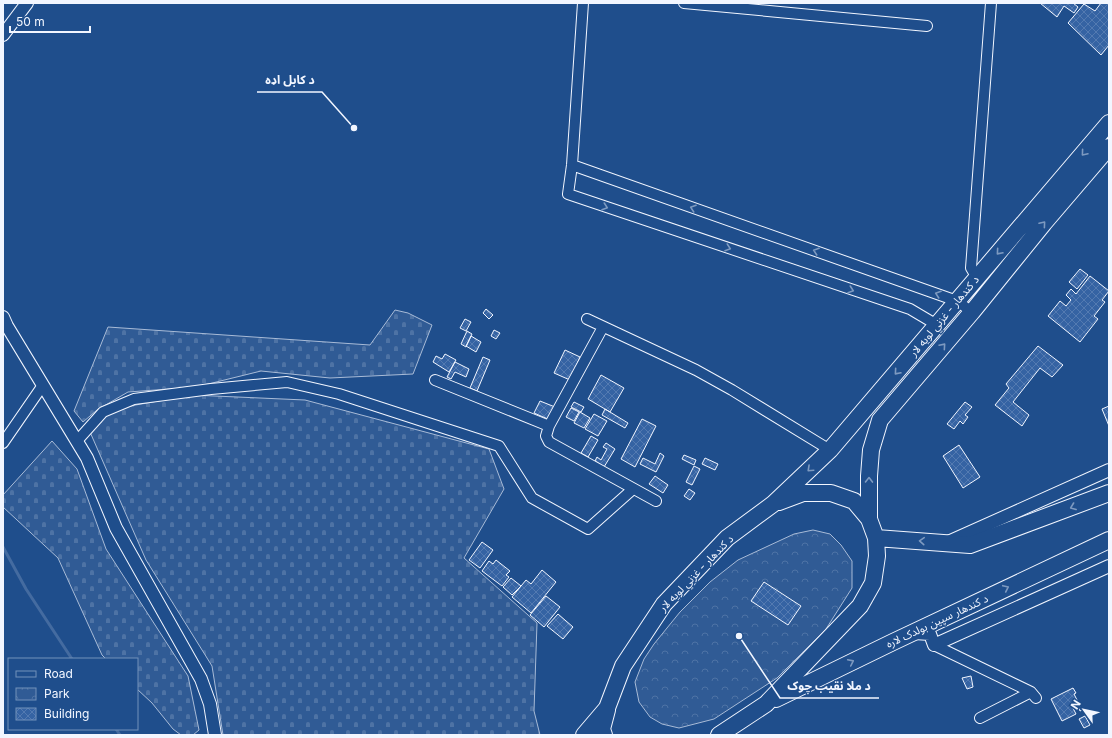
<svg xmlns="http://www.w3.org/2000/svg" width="1112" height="738" font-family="Inter,'Noto Sans Arabic',sans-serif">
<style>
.cemetery{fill:url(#cemetery-stones);stroke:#a8bbd7}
.park{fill:url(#park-crowns);stroke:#a8bbd7}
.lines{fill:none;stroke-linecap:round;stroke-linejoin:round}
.stream{stroke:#446ba0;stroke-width:3}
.building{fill:url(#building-cross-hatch);stroke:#f2f6ff}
.minor-casing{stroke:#f2f6ff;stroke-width:12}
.tertiary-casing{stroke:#f2f6ff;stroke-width:14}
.trunk-casing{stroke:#f2f6ff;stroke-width:18}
.minor{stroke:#1f4e8c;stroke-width:10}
.tertiary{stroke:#1f4e8c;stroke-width:12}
.trunk{stroke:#1f4e8c;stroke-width:16}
.oneway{stroke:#7e9ac0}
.labels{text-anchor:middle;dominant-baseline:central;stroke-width:3;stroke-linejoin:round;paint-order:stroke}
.street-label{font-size:11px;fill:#f2f6ff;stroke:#1f4e8c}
.leader{fill:none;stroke:#f2f6ff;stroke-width:1.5}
.callout-dot{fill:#f2f6ff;stroke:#1f4e8c;stroke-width:1.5}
.callout-label{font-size:12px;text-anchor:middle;font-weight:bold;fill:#f2f6ff;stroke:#1f4e8c;stroke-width:3;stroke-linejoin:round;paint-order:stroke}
</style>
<defs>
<pattern id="cemetery-stones" width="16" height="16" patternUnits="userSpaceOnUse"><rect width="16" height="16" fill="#305b95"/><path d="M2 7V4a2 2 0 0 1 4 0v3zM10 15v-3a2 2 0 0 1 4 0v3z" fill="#4e73a5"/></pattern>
<pattern id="park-crowns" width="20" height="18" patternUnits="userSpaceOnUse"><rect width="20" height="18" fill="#305b95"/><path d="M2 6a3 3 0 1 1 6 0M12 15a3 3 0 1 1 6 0" fill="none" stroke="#4e73a5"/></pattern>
<pattern id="building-cross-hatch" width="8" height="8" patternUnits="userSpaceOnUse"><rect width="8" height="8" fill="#3563a3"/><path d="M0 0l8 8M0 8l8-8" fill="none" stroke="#537ab1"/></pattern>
</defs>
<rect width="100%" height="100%" fill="#1f4e8c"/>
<path class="cemetery" d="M395,310L408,313L432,325L413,374L330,378L261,371L196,387L128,392L97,410L83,422L74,411L108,327L370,345Z
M192,395L305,400L489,449L504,489L464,558L537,623L534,711L540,735H223L212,666L146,560L90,432L113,409Z
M52,441L77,469L106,549L188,676L199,730L193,735H181L173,729L152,703L137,689V659H106L102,655L58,558L3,507V495Z"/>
<path class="park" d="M813,530L830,534L841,545L852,561V588L826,629L777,678L714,719L679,728L662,724L650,717L639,702L635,682L644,659L654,644L680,612L710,582L738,560L794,534Z"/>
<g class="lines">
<path class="stream" d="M3,547L26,589L72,659
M116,729L120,735"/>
</g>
<path class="building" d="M1040,3H1073L1078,7L1074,13L1064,6L1057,17Z
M1101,3H1109V45L1101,55L1068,23L1084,4L1095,11Z
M1080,269L1088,275L1077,289L1069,282Z
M1090,276L1109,291L1102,300L1105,302L1094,316L1098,319L1080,342L1048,316L1060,301L1066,306L1071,300L1066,295L1071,289L1076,294Z
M486,309L493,315L489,319L483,313Z
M465,319L471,322L466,331L460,328Z
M494,330L500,333L496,339L491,336Z
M467,331L472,334L466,347L461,344Z
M471,336L481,342L476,352L466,346Z
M1038,346L1063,365L1052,377L1040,368L1013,402L1029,415L1022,426L995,405L1009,388L1006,384Z
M565,350L580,357L570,380L554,373Z
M445,354L456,360L449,372L433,362L436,356L442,359Z
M483,357L490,360L477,391L470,388Z
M455,362L469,369L466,377L455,372L451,379L447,377Z
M601,375L624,388L610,412L588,399Z
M540,401L555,407L550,420L534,413Z
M574,402L584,407L581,412L571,407Z
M965,402L972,407L965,415L968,417L963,424L960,421L954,429L947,424Z
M1109,406V426L1102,409Z
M571,408L579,412L574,421L566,417Z
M605,409L628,423L625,428L602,415Z
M580,412L590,418L584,428L574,423Z
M594,414L607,421L598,436L585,429Z
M642,419L656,426L635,467L621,459Z
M591,436L598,440L588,457L581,453Z
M606,443L615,449L604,467L595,461L597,457L601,460L607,449L603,447Z
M959,445L980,477L963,488L943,456Z
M660,453L664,456L656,472L640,464L643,458L655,464Z
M684,455L696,460L694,465L682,459Z
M705,458L718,464L715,470L702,464Z
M694,466L700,469L692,485L686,482Z
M655,476L668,485L663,493L649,484Z
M689,489L695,493L690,500L684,496Z
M482,542L493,550L480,568L469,560Z
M496,560L510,571L506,575L509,577L502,586L482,571L489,561L493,564Z
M542,570L556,582L531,613L512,597L526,580L531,584Z
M511,578L521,586L512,595L503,587Z
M764,582L801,606L788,625L751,601Z
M546,596L560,607L544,627L530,615Z
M558,614L573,627L563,639L547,626Z
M971,676L973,687L967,689L962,678Z
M1073,688L1076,693L1074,694L1082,710L1080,711L1078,706L1073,708L1076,714L1062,721L1051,699Z
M1085,716L1090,725L1084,728L1079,719Z"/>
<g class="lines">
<defs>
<path id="minor" d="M583,3L572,165L568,194L910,309L937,325
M684,3L927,26
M572,165L957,301L972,312
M977,278L971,268L991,3
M587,319L696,370L732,390L830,450
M603,327L549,426L546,436L549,442L656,501
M435,380L549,426
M77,441L103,412L134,399L211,389L287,382L339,394L499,446L532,498L588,529L633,489
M3,443L43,385
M934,645L1031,692L1036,698
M980,718L1031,692"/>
<path id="tertiary" d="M3,35L27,3
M3,317L7,326L87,458L116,528L201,679L210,704L215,735
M946,543L1109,470
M914,633L930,634L934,645L1109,566"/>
<path id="trunk" d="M779,502L803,493H831L854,501L869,519
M876,538L970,545L1109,493
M776,699L893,642L1109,540
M584,735L607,708L623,666L664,604L727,538L773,504L830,450L1109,123
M604,735L602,729L607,710
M719,735L766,704L860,606L873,583L877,556L876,538L869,519V476L871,450L880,420L972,312L1044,223L1109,147"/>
</defs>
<use href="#minor" class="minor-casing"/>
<use href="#tertiary" class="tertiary-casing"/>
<use href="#trunk" class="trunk-casing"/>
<use href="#minor" class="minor"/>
<use href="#tertiary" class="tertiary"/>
<use href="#trunk" class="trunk"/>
</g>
<defs><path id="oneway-chevron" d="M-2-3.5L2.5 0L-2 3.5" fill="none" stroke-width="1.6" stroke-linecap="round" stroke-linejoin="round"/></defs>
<g class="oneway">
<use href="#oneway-chevron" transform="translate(1084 153) rotate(130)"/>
<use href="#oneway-chevron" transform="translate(605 207) rotate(19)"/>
<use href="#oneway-chevron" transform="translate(693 208) rotate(-161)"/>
<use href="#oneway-chevron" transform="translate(1043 224) rotate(-50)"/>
<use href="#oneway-chevron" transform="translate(728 248) rotate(19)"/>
<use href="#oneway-chevron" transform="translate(816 251) rotate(-161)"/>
<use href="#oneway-chevron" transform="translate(999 252) rotate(131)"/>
<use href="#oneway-chevron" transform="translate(851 290) rotate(19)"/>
<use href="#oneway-chevron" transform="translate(938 294) rotate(-161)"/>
<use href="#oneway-chevron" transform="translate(943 346) rotate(-49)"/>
<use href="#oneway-chevron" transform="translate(897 372) rotate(131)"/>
<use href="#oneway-chevron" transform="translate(810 469) rotate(137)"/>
<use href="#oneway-chevron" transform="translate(869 480) rotate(-89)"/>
<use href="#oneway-chevron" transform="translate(1073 507) rotate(159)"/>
<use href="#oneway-chevron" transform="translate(922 541) rotate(-176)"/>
<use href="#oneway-chevron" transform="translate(1006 588) rotate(-25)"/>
<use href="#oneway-chevron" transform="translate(851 662) rotate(-26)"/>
</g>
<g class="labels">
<g class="street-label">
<text transform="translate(944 316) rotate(-50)">د کندهار - غزني لويه لار</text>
<text transform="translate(696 573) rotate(-46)">د کندهار - غزني لويه لار</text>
<text transform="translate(937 621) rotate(-25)">د کندهار سپین بولدک لاره</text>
</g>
</g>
<path class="leader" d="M354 128L322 92H257M739 636L780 698H879"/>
<g class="callout-dot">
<circle cx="354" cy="128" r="4"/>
<circle cx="739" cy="636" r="4"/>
</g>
<g class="callout-label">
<text x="290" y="84">د کابل اډه</text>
<text x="829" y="690">د ملا نقيب چوک</text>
</g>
<rect width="1112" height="738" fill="none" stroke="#f2f6ff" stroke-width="8"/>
<rect x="8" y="658" width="130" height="72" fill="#1f4e8c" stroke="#7391ba"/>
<rect x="16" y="671" width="20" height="6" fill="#1f4e8c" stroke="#7391ba"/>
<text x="44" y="678" font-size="12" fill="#f2f6ff">Road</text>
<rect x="16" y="688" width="20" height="12" fill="url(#park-crowns)" stroke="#7391ba"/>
<text x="44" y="698" font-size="12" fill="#f2f6ff">Park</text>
<rect x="16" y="708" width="20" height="12" fill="url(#building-cross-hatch)" stroke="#7391ba"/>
<text x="44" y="718" font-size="12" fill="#f2f6ff">Building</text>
<g transform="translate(1084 710) rotate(303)" stroke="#1f4e8c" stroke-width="3" paint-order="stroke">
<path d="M0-3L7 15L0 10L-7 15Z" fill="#f2f6ff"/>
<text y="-6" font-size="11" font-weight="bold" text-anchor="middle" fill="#f2f6ff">N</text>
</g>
<path d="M10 26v6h80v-6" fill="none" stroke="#f2f6ff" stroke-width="2"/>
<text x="16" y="26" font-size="12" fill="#f2f6ff" stroke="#1f4e8c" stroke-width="3" paint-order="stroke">50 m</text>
</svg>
